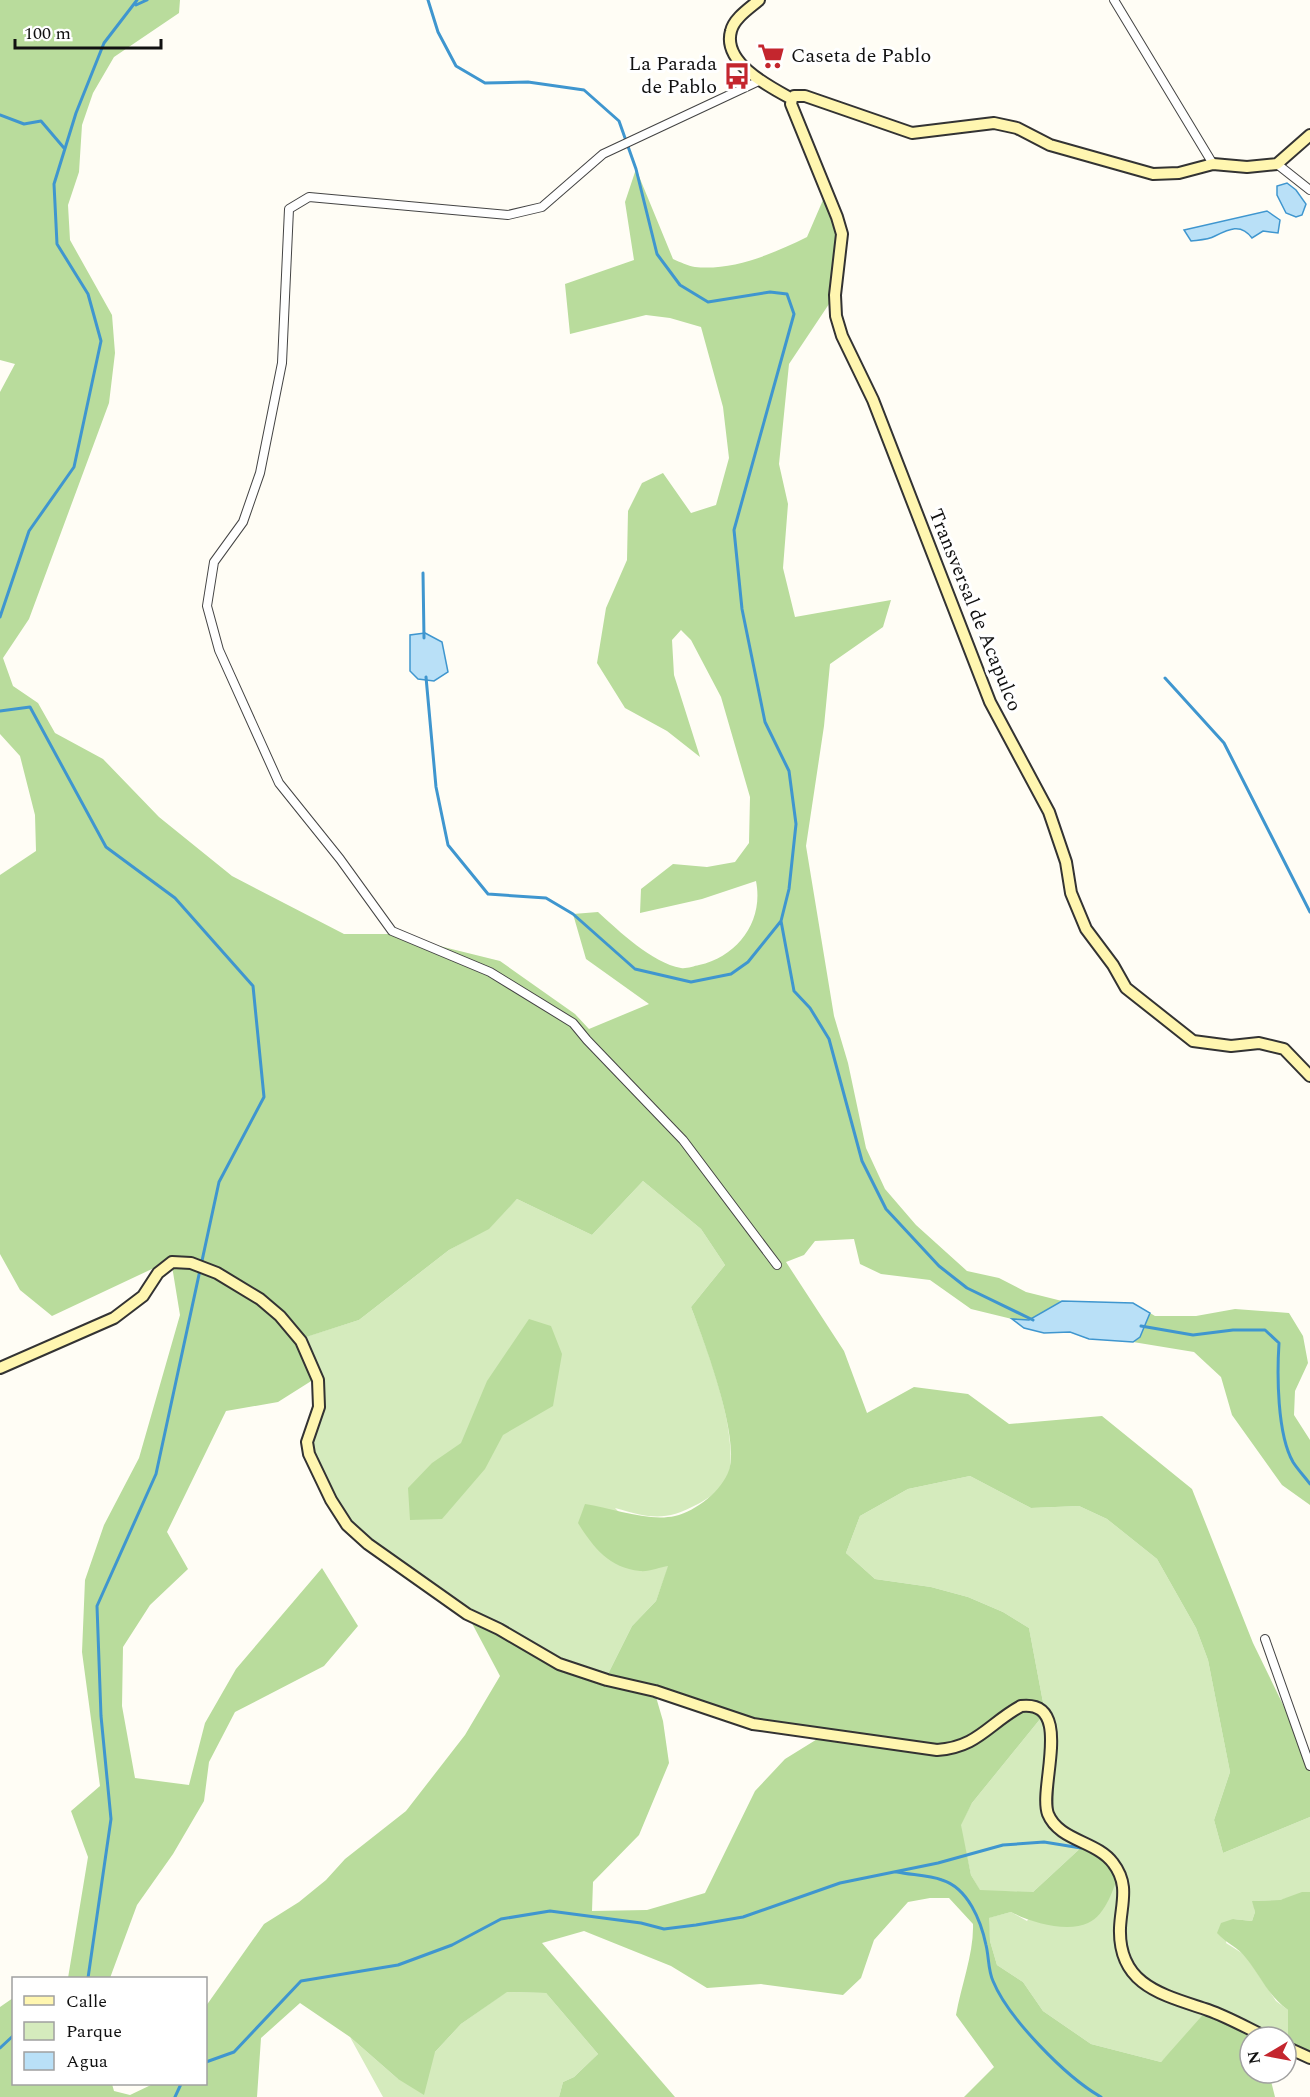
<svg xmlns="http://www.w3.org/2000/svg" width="1310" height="2097" font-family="Spectral,serif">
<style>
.green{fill:#d5ebbd}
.forest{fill:#b9dc9c;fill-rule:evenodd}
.water{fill:#b9e0f7;stroke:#3f96cf;stroke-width:1.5}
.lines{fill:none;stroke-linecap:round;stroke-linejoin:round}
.stream{stroke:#3f96cf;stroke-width:3}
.street-casing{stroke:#444;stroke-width:10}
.secondary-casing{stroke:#333;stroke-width:14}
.street{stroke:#fff;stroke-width:8}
.secondary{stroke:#fff6b0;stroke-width:10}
.labels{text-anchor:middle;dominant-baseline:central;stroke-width:6;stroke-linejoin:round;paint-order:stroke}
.poi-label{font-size:20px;fill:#111;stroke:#fff;text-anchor:start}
.street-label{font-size:20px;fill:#111;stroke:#fff}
</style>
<rect width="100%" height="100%" fill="#fffdf5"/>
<path class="green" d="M643,1181L701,1229L725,1265L691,1307C707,1348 735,1422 730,1467C728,1484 713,1496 698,1504C664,1522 651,1518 615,1508L669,1565L656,1601L632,1626L606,1678L580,1670L466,1612L347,1525L309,1454L319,1396L299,1339L359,1320L449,1250L489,1228L517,1199L592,1235Z
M970,1476L1031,1508L1079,1506L1107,1519L1157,1559L1196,1628L1208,1660L1230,1772L1214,1820L1223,1853L1310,1817V1892L1280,1900L1253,1901L1255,1912L1252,1921L1233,1919L1226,1943L1245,1955L1276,2001L1288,2010V2048L1286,2047V2037H1267L1247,2026L1184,2039L1161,2062L1091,2044L1043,2011L1023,1982L997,1965L990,1941L988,1918L1011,1912L1027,1921L1086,1843L1033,1892L980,1891L971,1875L960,1825L972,1803L1045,1713L1029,1628L1003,1612L968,1597L931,1587L875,1579L846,1553L860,1516L908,1489Z
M506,1992L546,1993L598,2054L574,2077L563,2082L559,2097H383L350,2037L398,2079L435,2052L461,2024Z"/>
<path class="forest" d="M0,0H180L179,13L114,57L93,93L82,125L79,172L68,205L70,240L112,315L115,353L109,403L29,619L3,658L13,686L38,703L55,733L103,759L159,817L232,876L344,934H391L500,961L575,1014L589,1029L649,1004L586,959L573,914L598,912C619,931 652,963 681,968C686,969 694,966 699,965C738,956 764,921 756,881L702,899L640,913L641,889L673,864L707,867L735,862L749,843L750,797L721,697L691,640L681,630L672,640L674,675L700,757L667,731L625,708L597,663L606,608L627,560L628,511L642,483L663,473L691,513L716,505L729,458L723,407L701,327L670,318L646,315L570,334L565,284L634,260L625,202L636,169L673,259C680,262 688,266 695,267C733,271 775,253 807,237L826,193L837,217L835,295L789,364L779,464L788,504L783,568L795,617L891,600L883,627L830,664L824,726L806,846L834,1016L848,1063L866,1148L885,1189L916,1225L967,1271L999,1278L1026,1292L1062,1301L1133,1303L1155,1316H1196L1235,1309L1289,1313L1303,1336L1308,1363L1295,1391L1294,1415L1310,1440V1505L1282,1485L1232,1415L1221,1377L1194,1352L1133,1342L1089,1339L1070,1332L1044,1333L1024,1328L1012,1319L971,1309L930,1280L881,1274L860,1264L854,1239L815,1241L804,1255L786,1262L844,1351L867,1413L914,1387L968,1394L1009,1424L1102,1416L1192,1489L1253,1643L1310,1760V1817L1223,1853L1214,1820L1230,1772L1208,1660L1196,1628L1157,1559L1107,1519L1079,1506L1031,1508L970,1476L908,1489L860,1516L846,1553L875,1579L931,1587L968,1597L1003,1612L1029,1628L1045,1713L972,1803L961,1825L971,1875L980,1890L1033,1892L1086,1843L1119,1872C1114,1888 1106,1915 1088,1923C1067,1933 1030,1922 1011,1912L989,1918L990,1941L997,1965L1023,1982L1043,2011L1091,2044L1161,2062L1208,2009L1247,2026L1253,2037H1250V2073H1269L1275,2097H964L994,2067L956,2015C961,1986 974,1953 973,1924L949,1898H930L908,1902L874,1940L861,1978L843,1995L761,1984L707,1988L671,1966L584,1931L542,1943L675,2097H559L563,2082L574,2077L598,2054L546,1993L507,1992L461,2024L435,2052L424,2095L398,2079L350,2037L300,2003L261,2038L257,2097H0V2007L13,1998L14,2084H112L114,2091L130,2095L153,2084H206V2006L264,1924L299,1902L326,1880L345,1859L406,1811L465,1735L500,1676L466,1612L558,1662L606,1678L632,1626L656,1601L668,1566C660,1567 649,1572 640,1571C609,1568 593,1547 578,1523L585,1504C612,1508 648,1522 675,1516C696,1511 722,1491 729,1470C740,1436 704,1341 691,1307L725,1265L701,1229L643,1181L592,1235L517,1199L489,1229L449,1250L359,1320L300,1339L316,1378L278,1402L226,1411L167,1532L188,1569L150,1605L123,1647L122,1706L135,1778L189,1785L205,1723L236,1669L322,1568L358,1626L324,1666L235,1712L209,1762L204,1801L173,1854L137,1905L110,1978H68L88,1857L71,1811L100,1786L82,1652L85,1580L104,1525L139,1458L180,1315L171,1260L52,1316L20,1290L0,1254V875L36,851L35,815L20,756L0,734V392L15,364L0,360ZM654,1690L752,1722L827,1733L785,1759L755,1791L705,1893L647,1910L592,1911L593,1882L639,1835L669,1763L663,1721Z
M529,1319L551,1326L562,1354L553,1406L503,1435L485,1469L442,1519L410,1520L408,1488L432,1463L461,1443L487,1381Z
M1302,1892H1310V2059L1288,2048V2010C1267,1994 1262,1978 1246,1958C1239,1948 1226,1943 1217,1933L1221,1923L1233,1919L1252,1921L1255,1912L1252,1901L1280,1900Z"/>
<path class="water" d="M1287,183L1296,190L1306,204L1302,215L1296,217L1286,213L1277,195V186Z
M1267,211L1280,220L1278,233L1263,231L1252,238C1241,223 1229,229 1215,236C1208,240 1199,240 1191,241L1184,230Z
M425,633L442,642L448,672L434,681L418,679L410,671V635Z
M1062,1301L1133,1303L1150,1313L1140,1337L1133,1342L1089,1339L1070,1332L1044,1333L1024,1328L1012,1319L1029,1320Z"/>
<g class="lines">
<path class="stream" d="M428,0L438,32L456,66L485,83L528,82L584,90L619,121L636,169L657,254L680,285L708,302L770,292L787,294L794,314L734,530L742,609L765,722L789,771L796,824L789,889L781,921L794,991L810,1008L829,1039L862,1161L886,1209L939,1266L967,1288L1033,1320
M136,5L147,0
M0,115L24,124L41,121L64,148
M423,573L424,638
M0,617L29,531L74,467L101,341L88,294L57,244L54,184L76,113L104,43L137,0
M426,677L436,787L448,845L488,894L546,898L573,914L635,969L691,982L731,974L748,962L781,921
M1165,678L1224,743L1310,912
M0,711L30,707L106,847L175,898L253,986L264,1097L219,1182L156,1474L97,1606L101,1716L111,1819L88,1978
M1141,1326L1193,1335L1233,1330H1265L1279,1343C1277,1374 1277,1434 1293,1462C1298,1470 1305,1477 1310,1484
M897,1872C911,1875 928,1875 942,1880C968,1888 981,1921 986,1945C989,1957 988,1970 993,1981C1008,2018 1066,2077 1101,2097
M0,2048L14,2035
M206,2062L234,2052L301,1981L398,1965L452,1945L501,1919L550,1911L641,1923L664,1929L696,1925L743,1917L840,1883L938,1863L1003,1845L1044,1842L1081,1848
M175,2097L181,2084"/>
<defs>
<path id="street" d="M1114,0L1213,164
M759,81L603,154L542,207L508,215L309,197L289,209L282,363L260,473L243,522L214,562L207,606L219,650L279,783L340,859L392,931L490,972L573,1023L587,1040L683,1140L777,1265
M1277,164L1310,190
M1265,1639L1310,1766"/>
<path id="secondary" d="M759,0C750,8 734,18 731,31C722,63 770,87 792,99
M792,99L791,104L837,217L842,234L835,295L836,316L842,336L873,400L990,702L1049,812L1066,862L1071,893L1086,929L1113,965L1126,988L1193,1041L1231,1046L1259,1043L1284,1049L1310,1076
M792,99L794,96H805L912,133L994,123L1017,128L1050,145L1153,174L1179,173L1213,164L1247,167L1277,164L1310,135
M0,1368L114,1318L143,1296L158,1273L172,1262L191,1263L217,1273L260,1299L280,1316L301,1341L318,1380L319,1407L307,1442L309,1454L331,1500L347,1525L368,1544L467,1614L499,1629L559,1664L607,1680L655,1691L753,1724L937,1750C978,1747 988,1724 1021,1706C1075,1700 1038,1788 1048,1814C1059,1841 1097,1841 1113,1863C1130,1885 1121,1904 1120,1928C1118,1986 1164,1995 1208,2010C1228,2017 1247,2028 1266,2037
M1286,2047L1310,2058"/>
</defs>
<use href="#street" class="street-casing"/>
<use href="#secondary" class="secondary-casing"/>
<use href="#street" class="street"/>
<use href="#secondary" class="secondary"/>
</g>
<defs>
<symbol id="supermarket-bare" viewBox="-9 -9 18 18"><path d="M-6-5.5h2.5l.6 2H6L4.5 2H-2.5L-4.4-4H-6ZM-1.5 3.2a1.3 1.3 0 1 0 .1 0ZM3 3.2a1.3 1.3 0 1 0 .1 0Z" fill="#c4262e" stroke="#fff" stroke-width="2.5" paint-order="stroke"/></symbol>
<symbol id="bus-bare" viewBox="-9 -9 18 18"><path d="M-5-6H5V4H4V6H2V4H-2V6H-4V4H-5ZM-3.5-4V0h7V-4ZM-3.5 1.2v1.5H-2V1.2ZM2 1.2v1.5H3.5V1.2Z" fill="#c4262e" stroke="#fff" stroke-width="2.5" paint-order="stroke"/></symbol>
</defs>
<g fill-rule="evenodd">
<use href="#supermarket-bare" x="752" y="37" width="38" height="38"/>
<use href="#bus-bare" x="718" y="57" width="38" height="38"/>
</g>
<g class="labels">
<g class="poi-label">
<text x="791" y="56">Caseta de Pablo</text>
<text x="717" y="64" text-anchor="end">La Parada<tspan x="717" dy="23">de Pablo</tspan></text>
</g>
<g class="street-label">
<text transform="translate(975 610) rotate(68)">Transversal de Acapulco</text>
</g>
</g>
<rect x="12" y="1977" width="195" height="108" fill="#ffffff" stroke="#a0a0a0" stroke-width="1.5"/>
<rect x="24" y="1996" width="30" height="9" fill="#fff6b0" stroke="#a0a0a0" stroke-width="1.5"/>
<text x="66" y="2007" font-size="18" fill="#111111">Calle</text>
<rect x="24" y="2022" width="30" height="18" fill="#d5ebbd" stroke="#a0a0a0" stroke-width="1.5"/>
<text x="66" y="2037" font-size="18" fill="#111111">Parque</text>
<rect x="24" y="2052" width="30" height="18" fill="#b9e0f7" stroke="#a0a0a0" stroke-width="1.5"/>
<text x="66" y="2067" font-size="18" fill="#111111">Agua</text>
<g transform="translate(1268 2055) rotate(260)"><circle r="28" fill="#ffffff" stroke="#a0a0a0" stroke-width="1.5"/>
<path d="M0-4.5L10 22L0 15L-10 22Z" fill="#c4262e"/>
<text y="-9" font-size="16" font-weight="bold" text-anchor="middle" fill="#111111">N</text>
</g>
<path d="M15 39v9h146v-9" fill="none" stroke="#111111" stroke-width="3"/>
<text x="24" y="39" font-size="18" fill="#111111" stroke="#ffffff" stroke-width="4.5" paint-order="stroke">100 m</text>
</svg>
